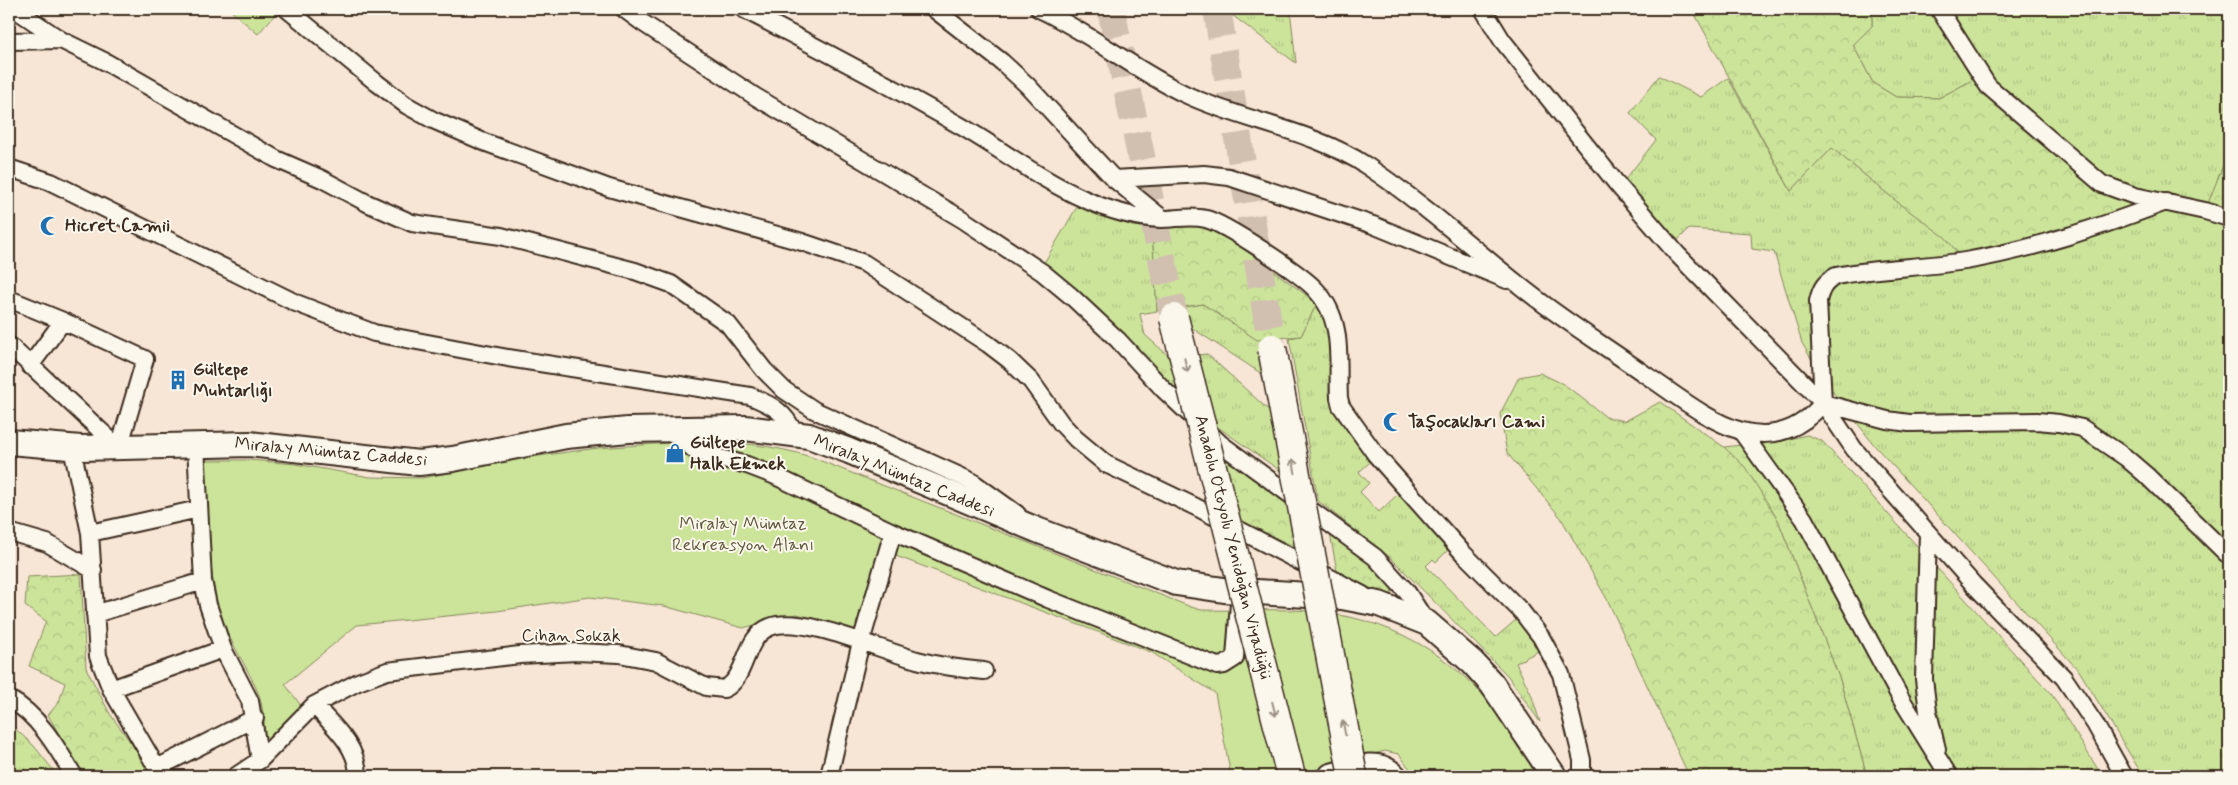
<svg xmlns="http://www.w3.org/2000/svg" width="2238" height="785" font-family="Mynerve,sans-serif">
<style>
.grass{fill:url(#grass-tufts);stroke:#84875c}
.forest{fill:url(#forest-crowns);stroke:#84875c}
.park{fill:#cce49a;stroke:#84875c}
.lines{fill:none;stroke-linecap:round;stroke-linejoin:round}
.highway-tunnel{stroke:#d1c0b0;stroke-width:28;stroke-dasharray:28 14;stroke-linecap:butt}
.street-casing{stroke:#3b2a1e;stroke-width:20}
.secondary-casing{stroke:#3b2a1e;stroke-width:28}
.street{stroke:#fbf7ec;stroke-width:16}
.secondary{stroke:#fbf7ec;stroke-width:24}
.highway-bridge-casing{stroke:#3b2a1e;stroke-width:31;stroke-linecap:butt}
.highway-bridge{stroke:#fbf7ec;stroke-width:28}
.oneway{stroke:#9b9085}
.labels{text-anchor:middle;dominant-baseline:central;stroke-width:4;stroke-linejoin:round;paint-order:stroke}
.poi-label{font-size:18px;font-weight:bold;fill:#3b2a1e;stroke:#fbf7ec;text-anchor:start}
.street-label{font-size:18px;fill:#3b2a1e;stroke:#fbf7ec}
.park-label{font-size:18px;fill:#5f583d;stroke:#fbf7ec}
</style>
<defs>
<pattern id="grass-tufts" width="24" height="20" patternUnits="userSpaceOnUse" patternTransform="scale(1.25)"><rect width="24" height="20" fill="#cce49a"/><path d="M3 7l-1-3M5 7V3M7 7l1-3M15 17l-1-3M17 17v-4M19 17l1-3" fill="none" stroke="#b0c484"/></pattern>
<pattern id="forest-crowns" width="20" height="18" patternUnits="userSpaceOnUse" patternTransform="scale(1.25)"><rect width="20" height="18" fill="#cce49a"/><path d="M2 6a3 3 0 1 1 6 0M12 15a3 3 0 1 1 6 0" fill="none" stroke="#b0c484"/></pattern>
</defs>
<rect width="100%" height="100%" fill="#f7e5d5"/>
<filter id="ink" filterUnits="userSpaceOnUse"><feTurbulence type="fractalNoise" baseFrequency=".02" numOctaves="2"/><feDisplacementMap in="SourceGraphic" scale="10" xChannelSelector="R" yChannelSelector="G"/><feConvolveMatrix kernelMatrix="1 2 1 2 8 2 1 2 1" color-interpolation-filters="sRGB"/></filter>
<g filter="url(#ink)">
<path class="grass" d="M1224,9H1290L1296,63Z
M1872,9H2229V150L2206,210L2229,218V776H2143L2080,672L1875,446L1823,379L1802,343L1774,252L1752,249L1751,233L1689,229L1678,240L1624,181L1656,140L1630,113L1659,76L1701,97L1728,78L1791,191L1832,148L1901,205L1946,237L1964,261L2117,190L1980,76L1939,98L1896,97L1873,83L1853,45L1872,26Z
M1078,205L1132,226L1152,228L1157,311L1140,314L1145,335L1172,359L1180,395L1116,326L1044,263Z
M1317,303L1329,324L1331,351L1329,392L1332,404L1370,462L1359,472L1369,483L1360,492L1379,512L1399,493L1449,549L1436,562L1433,559L1426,566L1496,637L1516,620L1542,649L1516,663L1531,694L1540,722L1508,676L1392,559L1318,501L1289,338L1301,336Z
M1203,304L1257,339H1262L1267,374H1262L1189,326L1185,307Z
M1207,354L1274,415L1282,472L1215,425L1197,355Z
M1807,435L1822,441L2052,695L2102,776H1867L1840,680L1778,520L1724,447L1785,440Z
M9,723L34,746L58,776H9Z"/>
<path class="forest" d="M1692,9H1872V26L1853,45L1873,83L1896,97L1939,98L1980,76L2089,173L2166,202L1964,261L1945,237L1901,205L1832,148L1791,191Z
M2229,150V218L2205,211Z
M1183,224H1200L1229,238L1317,303L1301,336L1257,340L1203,304L1157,311L1152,228Z
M1540,373L1565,385L1606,417L1625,421L1660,402L1724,447L1745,467L1778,520L1840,680L1867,776H1689L1608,601L1561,518L1507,453L1500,414L1519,377Z
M1223,458L1287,503L1295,547L1236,519Z
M1330,534C1348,547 1393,572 1392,595L1388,597L1337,571Z
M81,574L86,668L110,714L155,776H83L48,715L59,702L65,683L29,666L46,621L25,606L27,577Z"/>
<path class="park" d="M229,9H275L278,11L258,34Z
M697,441C736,442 774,445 811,457L1191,607L1201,610C1232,611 1262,609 1293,610C1376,613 1441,644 1494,708C1511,729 1523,754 1537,776H1415L1399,754L1385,751L1292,776H1231L1215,693L1151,652L880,550L855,630L797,614L743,628L664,606L590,597L497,611L357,625L285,684L302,707L265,744C265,728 264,711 259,695C248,667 230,644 221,616C206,567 208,510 205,460H249L295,464L370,477L422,478L531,457L598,448Z"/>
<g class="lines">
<path class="highway-tunnel" d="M1111,9L1174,318
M1217,9L1272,348"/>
<defs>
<path id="street" d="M15,9L61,40L104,61L276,159L322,179L367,203L412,223L501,236L635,271L671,284L728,324L764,370L784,390L814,410L971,481L1017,514
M287,9L377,83L406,105L433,120L484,142L609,188L802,242L864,263L988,344L1009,360L1031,381L1061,423L1076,439L1106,464L1196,507L1363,595
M624,9L643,23L756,97L962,219L1042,272L1071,296L1118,340L1164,390L1221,444L1375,557L1407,592L1427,623
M743,9C815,46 888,84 959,125C1001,149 1039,179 1084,199C1108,210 1134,218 1161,219C1176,219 1191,215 1206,219C1226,224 1301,274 1315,289C1345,320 1337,359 1339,398L1341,406L1376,455L1463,553L1522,612L1541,637L1561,674L1582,760V776
M934,9L1002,62L1027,85L1114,179L1163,219
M1039,9C1091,33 1135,71 1187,95C1245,122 1313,130 1367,166C1421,202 1468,244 1519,285C1558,317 1602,344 1643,373C1672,392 1708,422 1742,431C1775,440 1802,428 1823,403L1818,301C1821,288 1825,282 1836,276C1879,267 1922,268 1965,261C2035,249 2100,227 2166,202
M1483,9L1502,40L1617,184L1677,254L1823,403L1854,449L1974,585L2064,678L2095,724L2124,776
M1939,9L1988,86L2102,184L2135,196L2205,211L2229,218
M9,41L61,40
M9,168L51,182L296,303L374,333L508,358L750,396C770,404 786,412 794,433
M1114,179L1204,174L1229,177L1373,225L1507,280
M9,299L63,321
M9,345L119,448L145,359L63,321L30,366
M1823,403L1887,420L1909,423L2037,421L2059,423L2082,428L2125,457L2146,475L2229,556
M677,429L680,438L697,452L747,465L773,475L893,532L1048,599L1217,666L1224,665L1235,658L1239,603
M1741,431L1804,519L1900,697L1949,776
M196,445L203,581L208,605L223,649L250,701L260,760
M72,448L90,533L98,656L111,689L157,768L255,718
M9,532L47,543L93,570
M90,533L199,509
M1928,533L1924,679L1928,712L1937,749
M95,614L203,581
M111,689L223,649
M9,699C38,714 58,749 74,776
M314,705C333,726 358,746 358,776
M236,776L260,760L314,705L358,682L387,671L520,655L577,652L619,654L656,661L706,687L724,689C748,678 743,637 770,627C802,614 882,651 917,660C939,666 961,669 984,671
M829,776L861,642L893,532"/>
<path id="secondary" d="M9,442L81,448L249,444L419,463L453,459L566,436L628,430L745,428L809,436L849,451L1037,530L1176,583L1224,590L1342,597L1379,604L1427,623L1473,663L1492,684L1554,776
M1331,776C1352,770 1377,758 1394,776"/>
</defs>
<use href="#street" class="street-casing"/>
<use href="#secondary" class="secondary-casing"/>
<use href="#street" class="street"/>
<use href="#secondary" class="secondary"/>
<defs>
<path id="highway-bridge" d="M1174,318L1291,776
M1272,348L1353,776"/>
</defs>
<use href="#highway-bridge" class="highway-bridge-casing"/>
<use href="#highway-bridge" class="highway-bridge"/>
</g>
<defs><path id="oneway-shaft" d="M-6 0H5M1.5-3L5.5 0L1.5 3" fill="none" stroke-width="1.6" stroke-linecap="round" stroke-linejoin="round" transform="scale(1.25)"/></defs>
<g class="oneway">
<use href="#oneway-shaft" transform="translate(1186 365) rotate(76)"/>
<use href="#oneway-shaft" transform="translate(1294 466) rotate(-101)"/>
<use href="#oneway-shaft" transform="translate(1274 709) rotate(76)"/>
<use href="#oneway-shaft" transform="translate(1344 728) rotate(-101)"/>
</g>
</g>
<defs>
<symbol id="mosque-bare" viewBox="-9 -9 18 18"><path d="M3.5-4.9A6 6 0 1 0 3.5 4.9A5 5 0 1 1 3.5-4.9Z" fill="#1f6fb2" stroke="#fbf7ec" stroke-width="2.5" paint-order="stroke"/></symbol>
<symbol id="building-bare" viewBox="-9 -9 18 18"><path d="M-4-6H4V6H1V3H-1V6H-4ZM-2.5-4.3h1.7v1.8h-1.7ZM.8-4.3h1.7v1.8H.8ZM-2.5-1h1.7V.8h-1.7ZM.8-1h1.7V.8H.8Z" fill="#1f6fb2" stroke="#fbf7ec" stroke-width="2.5" paint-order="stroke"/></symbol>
<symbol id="shop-bare" viewBox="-9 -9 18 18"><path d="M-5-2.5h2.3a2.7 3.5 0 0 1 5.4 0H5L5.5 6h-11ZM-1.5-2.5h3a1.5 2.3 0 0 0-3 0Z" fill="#1f6fb2" stroke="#fbf7ec" stroke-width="2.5" paint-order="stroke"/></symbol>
</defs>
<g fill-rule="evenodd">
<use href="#mosque-bare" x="36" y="212" width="28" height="28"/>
<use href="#building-bare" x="164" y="366" width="28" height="28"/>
<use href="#mosque-bare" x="1379" y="408" width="28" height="28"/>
<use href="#shop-bare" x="661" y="439" width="28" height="28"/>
</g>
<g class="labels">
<g class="poi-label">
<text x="65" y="226">Hicret Camii</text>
<text x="193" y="370">Gültepe<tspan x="193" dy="21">Muhtarlığı</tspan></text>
<text x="1408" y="422">Taşocakları Cami</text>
<text x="690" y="443">Gültepe<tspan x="690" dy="21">Halk Ekmek</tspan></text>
</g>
<g class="street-label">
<text transform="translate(331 452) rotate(5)">Miralay Mümtaz Caddesi</text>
<text transform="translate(904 476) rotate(22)">Miralay Mümtaz Caddesi</text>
<text transform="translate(1233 547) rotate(76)">Anadolu Otoyolu Yenidoğan Viyadüğü</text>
<text x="571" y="636">Cihan Sokak</text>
</g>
<g class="park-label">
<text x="743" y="524">Miralay Mümtaz<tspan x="743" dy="21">Rekreasyon Alanı</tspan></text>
</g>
</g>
<rect width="2238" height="785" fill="none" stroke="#fbf7ec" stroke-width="30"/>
<rect x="15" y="15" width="2208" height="755" fill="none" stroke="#3b2a1e" stroke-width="2" filter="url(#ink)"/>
</svg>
